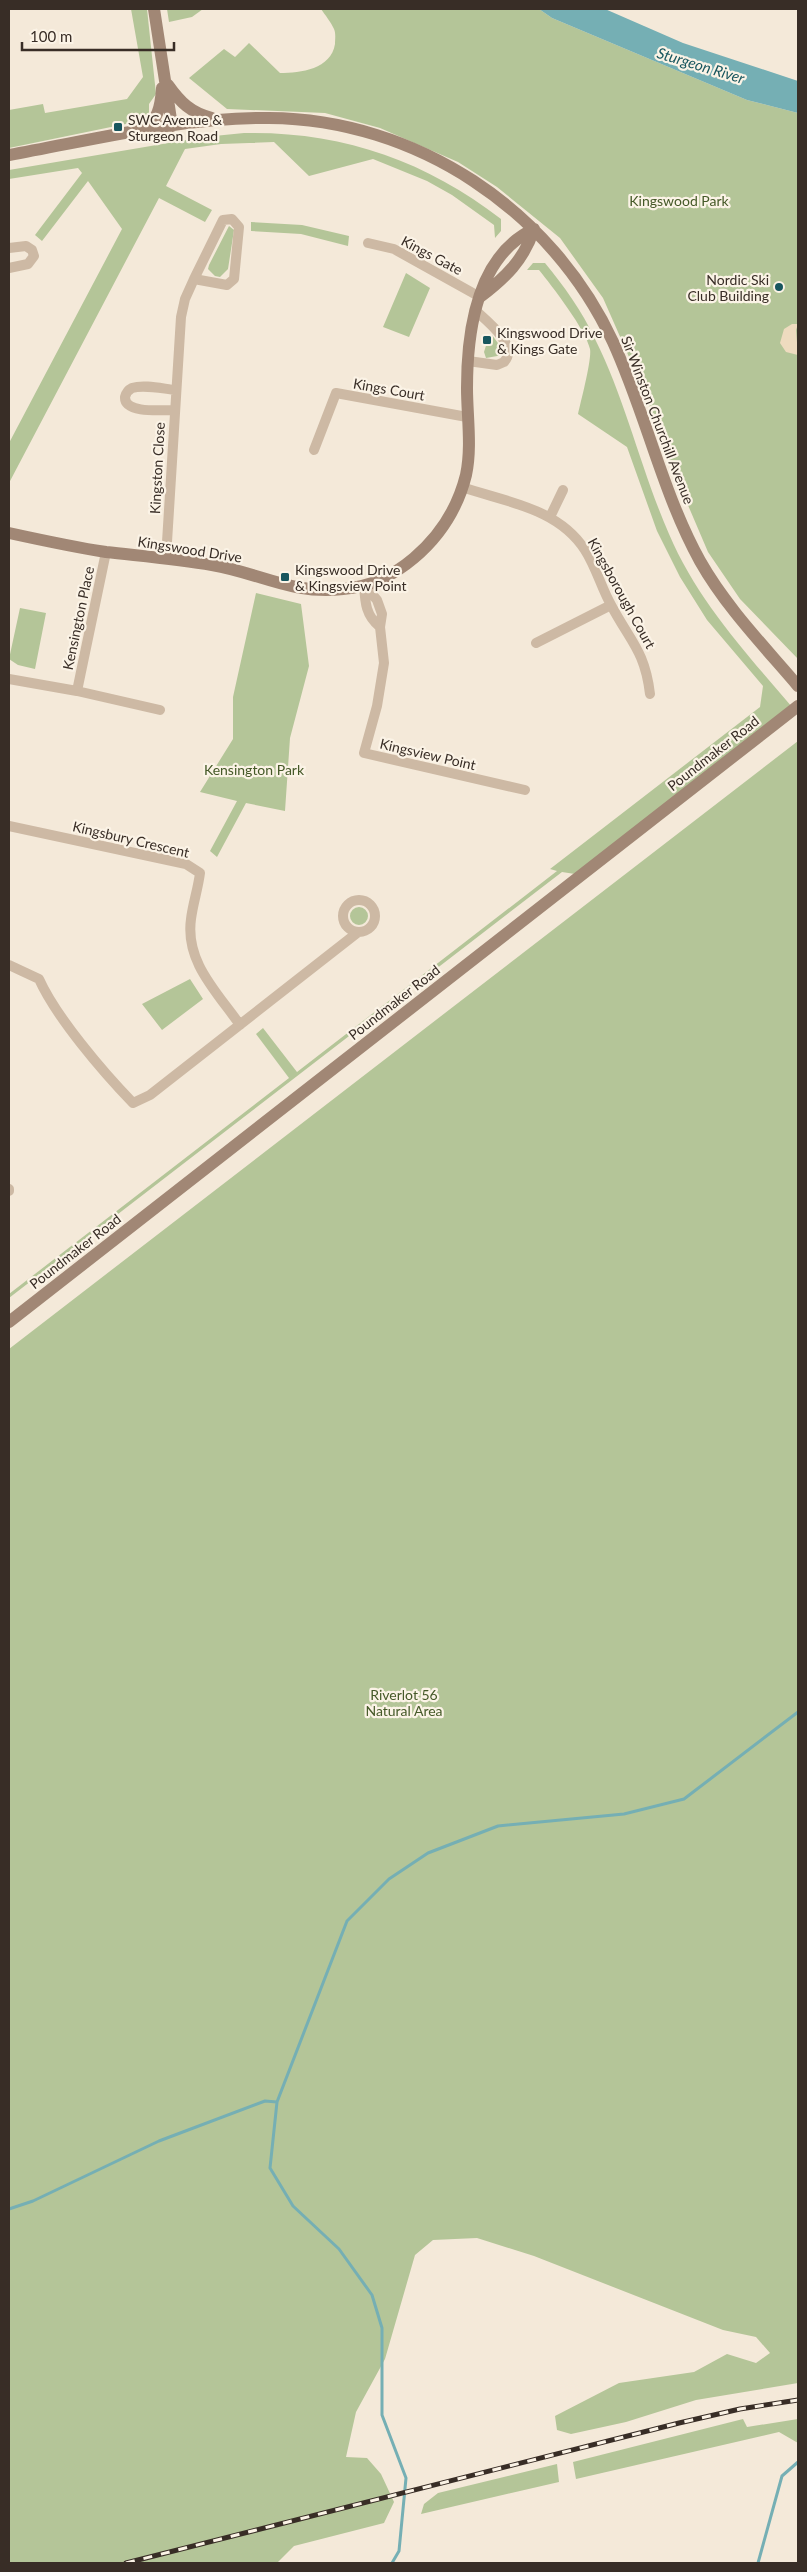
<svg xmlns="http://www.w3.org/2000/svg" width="807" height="2572" font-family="Lato,sans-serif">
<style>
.green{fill:#b4c598}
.plaza{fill:#eedbbf}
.water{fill:#75afb4}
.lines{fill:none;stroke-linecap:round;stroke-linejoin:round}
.stream{stroke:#75afb4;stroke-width:3}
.street{stroke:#cdb9a4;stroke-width:10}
.secondary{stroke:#a18775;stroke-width:12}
.rail-casing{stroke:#382d26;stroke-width:5}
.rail{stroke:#fbf3e6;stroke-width:3;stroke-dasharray:9;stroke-linecap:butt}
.poi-dot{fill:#18565e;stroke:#fbf3e6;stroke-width:2}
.labels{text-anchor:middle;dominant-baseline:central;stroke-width:4.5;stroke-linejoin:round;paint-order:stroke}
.poi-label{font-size:14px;fill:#382d26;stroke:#fbf3e6;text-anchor:start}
.park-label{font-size:14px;fill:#455928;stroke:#fbf3e6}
.street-label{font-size:14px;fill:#382d26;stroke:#fbf3e6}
.water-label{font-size:15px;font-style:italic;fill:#18565e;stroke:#fbf3e6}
</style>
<rect width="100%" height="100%" fill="#f4e9d9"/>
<path class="green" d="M131,9H147L156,94L149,104V116L145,120L9,148V110L43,104L45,113L127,99L143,77Z
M167,9H203L192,17L169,22Z
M321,9H539L552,18L747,100L798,113V659L740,599L708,552L670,463L644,391L603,298L560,238L497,187L458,162L380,128L325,113L227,109L189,78L224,49L235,57L249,43L280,73C301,73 331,69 335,44C335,40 336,33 334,29C331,22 325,15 321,9Z
M244,133C340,131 425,160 501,219V231L495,238L494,225L452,195L427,181L373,159L309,176L274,142L221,144L185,149L166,186L212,210L205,222L159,198L9,483V443L122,229L88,181L42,241L35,235L82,173L78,168L9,179V170L204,137Z
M251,222L302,225L349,236L348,246L301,234L251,231Z
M229,226L234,230L228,269L220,277L215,276L208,269L209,265Z
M533,263H545C564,286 582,311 595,339C626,401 641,470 669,534C697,600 746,653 792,707L575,874L562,872L9,1298V1294L289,1078L256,1034L263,1028L297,1072L557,871L550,869L760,707L763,686L707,620L680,577L657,531L627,447L578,414C581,401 592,359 590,349C586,330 552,286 539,270H527Z
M406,273L430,288L409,337L383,327Z
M492,335L503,350V355L486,358L484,352L489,336Z
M256,593L301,604L309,666L290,738L285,811L246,803L217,857L210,851L237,801L200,792L233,739V697Z
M20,608L46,613L35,669L18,665L9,659Z
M798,741V2383L696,2400L626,2422L571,2434L557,2430L555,2416L619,2383L694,2372L727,2354L756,2363L770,2353L756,2337L723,2330L534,2256L477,2238L433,2240L415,2255L385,2359L356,2412L346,2457L367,2458L381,2474L394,2502L384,2523L294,2546L277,2563H9V1349Z
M350 916a9 9 0 1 1 18 0a9 9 0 1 1-18 0Z
M190,979L203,999L162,1030L142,1004Z
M743,2419L747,2427L798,2419V2443L779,2432L576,2479L573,2462Z
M557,2464L559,2482L421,2514L424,2504L438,2493Z"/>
<path class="plaza" d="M792,324H798L796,330L798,355L786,352L780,343L784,329Z"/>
<path class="water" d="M539,9H605L683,43L798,81V113L747,100L552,18Z"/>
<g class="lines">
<path class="stream" d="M9,2209L33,2201L159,2141L265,2101L277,2102
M392,2563L399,2551L406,2478L382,2415V2328L372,2295L339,2249L293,2206L270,2168L277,2102L347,1921L389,1879L428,1853L498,1826L624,1814L684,1799L798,1712
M758,2563L782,2476L798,2462"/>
<path class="street" d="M368,243L394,249L480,297
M9,248L26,246L32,250L34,256L28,264L9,268
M468,361L497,365L504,362C519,346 487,321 476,311
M174,410C163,410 124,414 125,397C126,393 128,390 132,388C144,384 164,389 176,390
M314,450L336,393L467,417
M462,487C506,502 558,508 585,550C596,567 601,587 611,605C630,641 645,651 650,694
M550,517L563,490
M166,558L181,317L185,299L194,279L227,285L234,279L239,227L232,219L223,220L194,279
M364,585L377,600L382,614L380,627L384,663L377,706L364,753L525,790
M364,585C365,603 366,616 380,627
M536,643L611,605
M9,679L77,691L160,710
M77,691L106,552
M9,826L186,864L200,873C198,889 193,903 191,919C185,962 217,992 240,1025
M343 916a16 16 0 1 1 32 0a16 16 0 1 1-32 0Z
M9,965L39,979C56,1017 103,1072 133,1103L150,1095L357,933
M9,1189V1191"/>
<path class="secondary" d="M154,9L172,126
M168,85C180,102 191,113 212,118
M142,130C158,123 161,104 162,88
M9,155C93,140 183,117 269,118C416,119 552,210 613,342C646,414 662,492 700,561C726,607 764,646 798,686
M480,297C505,278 524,260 534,229
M9,533C41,540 73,547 106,552C141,556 177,559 212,565C260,573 292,595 343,589C369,587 394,575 414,558C440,536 458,507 466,475C472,447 467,416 467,388C467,332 477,256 534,229
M9,1322L798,706"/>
<defs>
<path id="rail" d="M126,2563L679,2423L740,2409L798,2400"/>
</defs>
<use href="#rail" class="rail-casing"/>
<use href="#rail" class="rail"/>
</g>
<g class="poi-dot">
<rect x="113" y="122" width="10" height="10" rx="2.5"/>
<circle cx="779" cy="287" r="5"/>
<rect x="482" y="335" width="10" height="10" rx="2.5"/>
<rect x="280" y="572" width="10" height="10" rx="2.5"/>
</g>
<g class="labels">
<g class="poi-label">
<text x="128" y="119">SWC Avenue &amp;<tspan x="128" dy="16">Sturgeon Road</tspan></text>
<text x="769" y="279" text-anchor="end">Nordic Ski<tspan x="769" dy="16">Club Building</tspan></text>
<text x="497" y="332">Kingswood Drive<tspan x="497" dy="16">&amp; Kings Gate</tspan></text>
<text x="295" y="569">Kingswood Drive<tspan x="295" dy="16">&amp; Kingsview Point</tspan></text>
</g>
<g class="park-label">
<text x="679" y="200">Kingswood Park</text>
<text x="254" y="769">Kensington Park</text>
<text x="404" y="1694">Riverlot 56<tspan x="404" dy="16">Natural Area</tspan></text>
</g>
<g class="street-label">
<text transform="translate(432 255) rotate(28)">Kings Gate</text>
<text transform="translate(389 389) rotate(10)">Kings Court</text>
<text transform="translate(658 420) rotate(69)">Sir Winston Churchill Avenue</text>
<text transform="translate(157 468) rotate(-87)">Kingston Close</text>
<text transform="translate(190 549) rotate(9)">Kingswood Drive</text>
<text transform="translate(622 593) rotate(61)">Kingsborough Court</text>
<text transform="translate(78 618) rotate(-78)">Kensington Place</text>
<text transform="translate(713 753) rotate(-38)">Poundmaker Road</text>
<text transform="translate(428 754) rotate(13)">Kingsview Point</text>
<text transform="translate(131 839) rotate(13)">Kingsbury Crescent</text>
<text transform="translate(394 1002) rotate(-38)">Poundmaker Road</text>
<text transform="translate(75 1251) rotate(-38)">Poundmaker Road</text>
</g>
<g class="water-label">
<text transform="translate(701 65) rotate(17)">Sturgeon River</text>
</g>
</g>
<rect width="807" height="2572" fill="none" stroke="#382d26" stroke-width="20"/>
<path d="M22 42v8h152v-8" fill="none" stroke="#382d26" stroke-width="2.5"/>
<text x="30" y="42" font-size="15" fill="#382d26" stroke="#fbf3e6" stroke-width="4" paint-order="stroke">100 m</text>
</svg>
